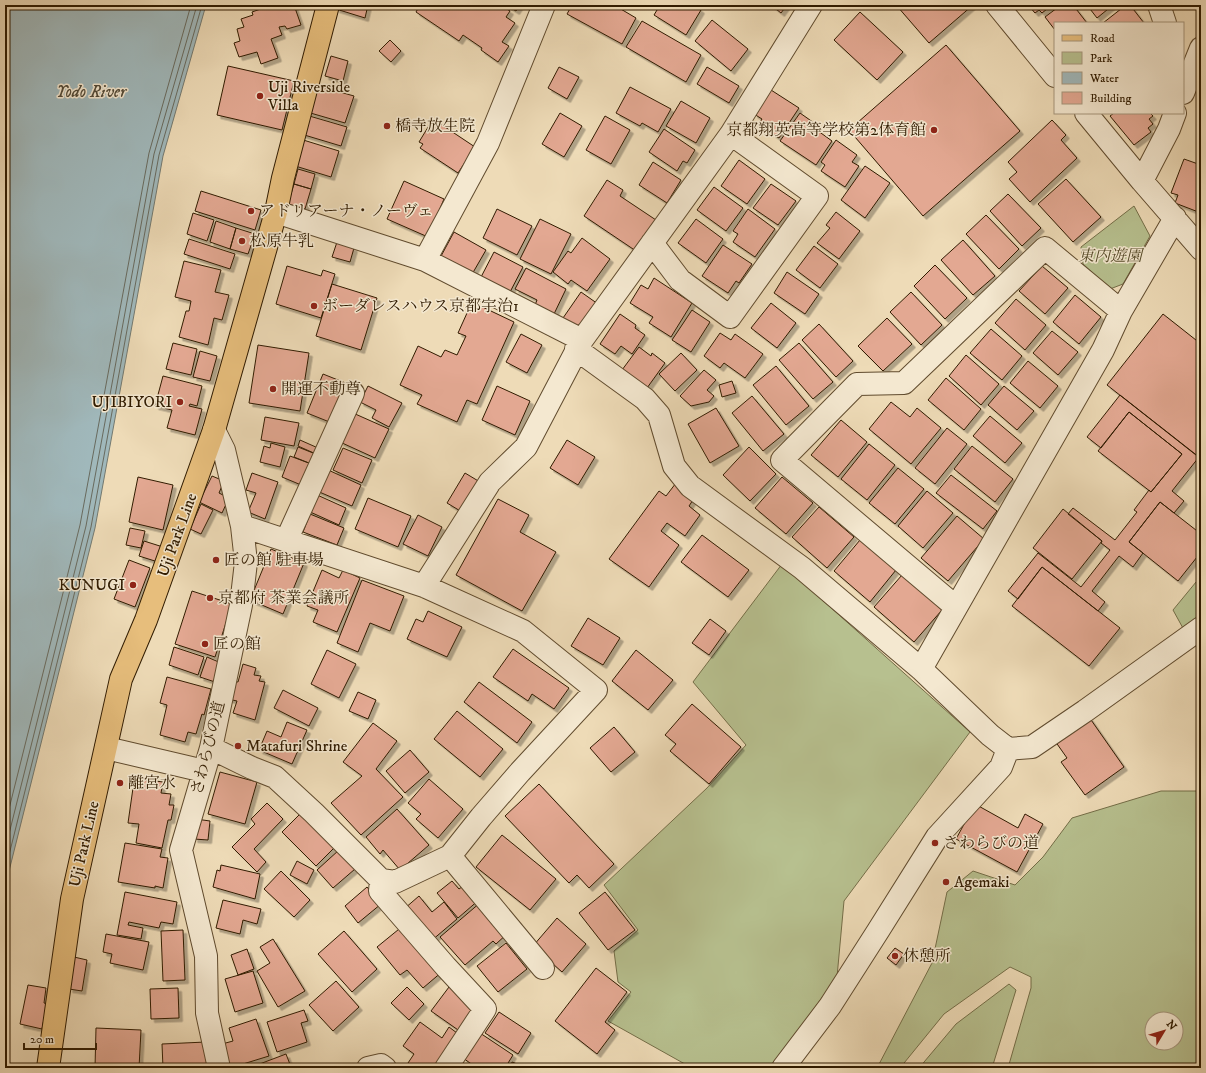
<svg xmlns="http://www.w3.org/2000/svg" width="1206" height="1073" font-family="'IM FELL DW Pica','Noto Serif JP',serif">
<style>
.green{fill:#b7c08f;stroke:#746e48;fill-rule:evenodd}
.water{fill:#a0b8bb;stroke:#737970}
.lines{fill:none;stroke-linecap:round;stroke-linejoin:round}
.shore{stroke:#686a5e;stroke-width:1}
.building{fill:#e3a892;stroke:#301b00;filter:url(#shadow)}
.minor-casing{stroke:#604b2e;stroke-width:24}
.major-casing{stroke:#301b00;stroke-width:24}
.minor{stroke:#f4e8d0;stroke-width:22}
.major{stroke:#e7be7c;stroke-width:22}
.poi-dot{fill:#8f2418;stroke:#f4e8d0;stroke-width:1.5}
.labels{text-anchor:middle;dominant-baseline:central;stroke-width:3;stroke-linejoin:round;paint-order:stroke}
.poi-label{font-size:16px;fill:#301b00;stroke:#f4e8d0;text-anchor:start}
.park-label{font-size:16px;font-style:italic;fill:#584d2b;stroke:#f4e8d0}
.street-label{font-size:16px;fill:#301b00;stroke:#f4e8d0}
.water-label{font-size:17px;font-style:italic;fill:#524a38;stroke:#f4e8d0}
</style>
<defs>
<filter id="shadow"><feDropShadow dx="3.5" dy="3.5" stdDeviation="0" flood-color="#0004"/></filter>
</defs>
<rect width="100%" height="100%" fill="#eedbb7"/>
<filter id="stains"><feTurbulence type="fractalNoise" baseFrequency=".005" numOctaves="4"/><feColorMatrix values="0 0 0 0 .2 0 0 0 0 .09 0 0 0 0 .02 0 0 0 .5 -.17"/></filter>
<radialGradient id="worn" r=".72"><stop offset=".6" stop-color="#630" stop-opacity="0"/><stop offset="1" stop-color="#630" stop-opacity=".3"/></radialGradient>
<path class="green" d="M1134,206L1150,236L1123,284L1110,289L1083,264L1081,247Z
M782,564L970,732L844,901L837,977L771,1068H692L608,1021L631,992L618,982L614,951L638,930L604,885L707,788L746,745L693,682Z
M1201,576V618L1184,630L1173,610Z
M1161,791H1201V1068H1008L1031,988V977L1010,967L944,1014L900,1068H877L932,963L947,892L973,871L1015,885L1043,857L1072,818ZM1152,1019H1176V1043H1152Z
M1009,984L1016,990L992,1068H919L956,1024Z"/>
<path class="water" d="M5,5H206L163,156L95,528L5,887Z"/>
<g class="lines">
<path class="shore" d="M5,825L80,525L149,153L191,5
M5,850L86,526L154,154L197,5
M5,871L91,527L159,155L202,5"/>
</g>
<path class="building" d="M268,5H294L301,25L287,29L285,26L279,27L282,35L271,39L278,58L261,64L257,52L239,57L234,43L240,41L237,29L244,27L241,19L253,15L252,12L269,6Z
M337,5H368L365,18L336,9Z
M420,5H474L472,9H473L476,5H502V6L510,11L506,17L515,23L502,42L509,46L498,62L481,50L482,48L463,35L459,41L416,12Z
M506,5H520L516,11Z
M572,5H614L636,18L622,44L567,14Z
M660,5H694L701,10L686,35L654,15Z
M771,5H787L781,13Z
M898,5H973L929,43L897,6Z
M1030,5H1052L1042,13L1039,10L1035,13L1029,6Z
M1061,5H1073L1087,23H1055V30L1045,17Z
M1087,5H1113L1097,18Z
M1126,5H1130L1144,23H1103Z
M860,12L903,52L877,80L834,40Z
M712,20L748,49L731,71L695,41Z
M642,21L701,55L686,82L626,47Z
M390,40L401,51L391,62L379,51Z
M946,45L1020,131L923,216L849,130Z
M331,56L348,61L343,81L325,76Z
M228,66L294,81L282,130L217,115Z
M559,67L579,77L567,99L548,88Z
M707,67L739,86L729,103L697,84Z
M315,85L354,96L345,123L307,112Z
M630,87L671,109L658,132L642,123L640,126L616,113Z
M771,90L799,108L779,138L758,125L762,119L754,114Z
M681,101L710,118L696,143L666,126Z
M560,113L582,126L564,157L542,144Z
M800,113L817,125L814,128L832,141L816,165L780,141Z
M1114,113H1150L1153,116L1149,119L1153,124L1148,128L1151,132L1134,145L1110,116Z
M306,115L347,127L341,146L301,134Z
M605,116L630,130L611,164L586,150Z
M433,119L475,147L458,173L420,148L423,144L419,142Z
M1052,120L1066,135L1061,140L1077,158L1030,202L1009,179L1017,172L1008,162Z
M664,129L695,150L687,163L683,161L677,171L649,152Z
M300,139L339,151L331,177L292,165Z
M836,140L857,155L852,162L859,166L845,187L821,171L825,165L821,162Z
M1184,159L1201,165V213L1175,203L1178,195L1171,193Z
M739,160L765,179L747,204L721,186Z
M653,162L681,180L667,203L639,185Z
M865,166L890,183L865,218L841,200Z
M298,169L315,174L311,189L294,184Z
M1066,179L1101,217L1073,242L1038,204Z
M607,180L623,190L620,196L656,220L636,251L584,216Z
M404,181L444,199L428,237L387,219Z
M294,184L311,189L305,209L288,204Z
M771,184L796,201L778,225L753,208Z
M714,187L743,208L726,231L697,210Z
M201,191L261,210L255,230L195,211Z
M1008,194L1041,228L1022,246L990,211Z
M497,209L532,226L517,255L483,238Z
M748,209L775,229L755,257L733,242L738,234L733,231Z
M836,212L860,231L839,259L817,243L830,228L826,225Z
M193,213L214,220L207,241L187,234Z
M986,215L1019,249L999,269L966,234Z
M540,219L571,234L551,274L520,259Z
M696,219L723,239L706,263L678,243Z
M216,221L236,228L230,249L210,242Z
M236,228L255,234L248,254L230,249Z
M454,232L486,250L471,276L440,258Z
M582,238L610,259L587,291L571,280L568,284L553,272L568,251L571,253Z
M189,239L235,254L230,269L184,254Z
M963,240L995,276L973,295L941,260Z
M337,242L354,248L350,262L332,257Z
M723,245L752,264L739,283L736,281L728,293L702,276Z
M814,246L838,264L820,288L796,270Z
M494,252L523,267L509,294L480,279Z
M184,261L221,270L215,292L229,295L222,320L214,318L208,345L179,337L186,311H189L191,301L175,297Z
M935,265L967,298L945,319L914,286Z
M287,266L321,276L323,270L335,274L321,318L276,304Z
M1042,266L1068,288L1045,314L1019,291Z
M526,268L566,289L554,314L535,305L537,300L515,289Z
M787,272L819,294L805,314L774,293Z
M654,278L692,303L671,337L649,323L653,317L630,303L641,285L648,289Z
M332,284L377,298L361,350L316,336Z
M581,292L598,304L581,330L563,318Z
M911,292L942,325L921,345L890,312Z
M1075,295L1101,317L1079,344L1053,322Z
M1016,299L1046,325L1025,350L995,323Z
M472,302L514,322L477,404L467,400L457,422L417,404L422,395L400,385L418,346L441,357L445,350L457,355L466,336L458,333Z
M771,303L796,323L777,348L751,328Z
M692,310L710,322L691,352L672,340Z
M620,314L636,325L635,328L645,335L632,354L621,346L615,354L600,344Z
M1163,314L1201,344V459L1107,385Z
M887,318L912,344L883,371L858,346Z
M819,324L853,361L836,377L802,340Z
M991,329L1022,356L1002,380L970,353Z
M1052,331L1078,352L1058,375L1033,353Z
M720,333L731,340L735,334L763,354L745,378L724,363L720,368L704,356Z
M521,334L542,345L527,373L506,362Z
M173,343L197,349L191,375L166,369Z
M799,343L833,382L813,399L779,360Z
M258,345L309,353L300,411L249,403Z
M639,347L651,356L652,353L665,363L647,388L622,370Z
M200,351L217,356L210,381L193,377Z
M681,353L697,370L675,391L659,374Z
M966,355L999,384L981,405L949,376Z
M1028,361L1058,386L1040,408L1010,383Z
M776,366L809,406L786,425L753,385Z
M704,370L716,380L707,390L714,396L709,402L691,406L680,396Z
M323,374L353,386L337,425L307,413Z
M163,376L202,386L197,406L190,404L189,406L202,409L195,435L167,428L172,410L155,406Z
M946,378L981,409L964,430L928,400Z
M732,381L736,393L722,397L719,385Z
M368,386L402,403L389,427L372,418L376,410L360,402Z
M497,386L530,401L515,435L482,420Z
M1004,386L1034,411L1017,430L988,405Z
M1120,395L1199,457L1172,491L1184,501L1174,513L1160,502L1129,542L1143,553L1133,567L1119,556L1092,591L1105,602L1098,611L1042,567L1018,599L1008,591L1038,553L1081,587L1110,550L1101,543L1102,541L1068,514L1073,508L1115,540L1137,512L1134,510L1149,490L1151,492L1182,454L1129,412L1101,448L1087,437Z
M752,396L784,434L763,451L732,413Z
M891,402L910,417L917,408L941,428L911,464L869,429Z
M716,408L739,446L710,463L688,424Z
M1129,412L1182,454L1151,492L1098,451Z
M353,413L389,429L375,458L340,442Z
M990,416L1022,443L1005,463L973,436Z
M265,417L299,423L294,446L261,440Z
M841,420L867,442L838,477L811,455Z
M947,428L967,444L935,484L915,468Z
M300,440L318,448L316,454L298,446Z
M567,440L595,457L578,485L550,468Z
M271,443L285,447L280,467L260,462L264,446L270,448Z
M869,444L895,465L867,500L841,479Z
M972,446L1013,479L995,502L954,469Z
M298,447L318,455L314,465L294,457Z
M749,447L776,474L750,501L723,475Z
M343,448L372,460L362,483L333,470Z
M290,456L314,465L306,487L282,477Z
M898,468L924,489L895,524L869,503Z
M326,469L361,485L352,506L317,491Z
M252,473L278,482L265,519L248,512L256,493L246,490Z
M465,473L480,482L462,512L447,503Z
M951,475L997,511L983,529L936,493Z
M212,476L224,481L219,493L229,498L222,513L199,502Z
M138,477L173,485L163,530L129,522Z
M782,477L813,503L786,534L755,508Z
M676,483L695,497L689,506L700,515L685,536L667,523L661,531L679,545L649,587L609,559L659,491L666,496Z
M927,491L953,513L923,548L898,526Z
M315,494L346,508L339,525L308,511Z
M368,498L411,516L398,547L355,529Z
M498,499L529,515L520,532L556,552L522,611L456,575Z
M1160,502L1201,534V552L1178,581L1129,542Z
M201,504L213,510L201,534L190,529Z
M819,507L854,537L827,568L792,537Z
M1063,509L1102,541L1072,579L1033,548Z
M310,514L344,528L337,545L303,532Z
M418,515L442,527L428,556L403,544Z
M957,516L984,539L948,581L921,558Z
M130,528L145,531L141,548L126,545Z
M702,535L749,570L728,597L681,562Z
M860,540L896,570L870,602L834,571Z
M144,541L163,547L158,562L139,556Z
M271,549L304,563L283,614L250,600Z
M129,560L150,568L135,607L114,599Z
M1042,567L1120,628L1089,666L1012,606Z
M322,570L339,578L343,570L360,578L337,632L313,622L318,610L307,606Z
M902,575L942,610L914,642L874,607Z
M362,580L404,596L390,631L370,623L358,652L337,643Z
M192,591L232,604L215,657L175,644Z
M224,592L232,594L229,603L222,601Z
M428,611L462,627L447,657L407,639L416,619L423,622Z
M588,618L620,638L603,665L571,646Z
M710,619L726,631L709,655L692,643Z
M174,647L204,657L198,675L169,665Z
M513,649L569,688L554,709L532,694L528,701L493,677Z
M327,650L356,664L339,698L311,684Z
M636,650L673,680L648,710L612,681Z
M207,657L221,663L215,682L200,677Z
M243,664L256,668L254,675L261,676L259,681L265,682L255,720L233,713L237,701L228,699L233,681L238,682Z
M167,677L211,689L204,715L202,714L196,734L188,732L185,742L160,735L167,705L160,703Z
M479,682L532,722L517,743L464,702Z
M283,690L318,708L309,726L274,708Z
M358,692L376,700L368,719L349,711Z
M692,704L741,747L709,784L670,751L676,744L665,735Z
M457,711L503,749L480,777L434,739Z
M1089,717L1124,767L1085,795L1061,762L1067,758L1055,741Z
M287,722L307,730L292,764L259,750L267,731L281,737Z
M373,723L397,741L376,769L403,797L361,835L331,803L362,776L343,762Z
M614,727L635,752L611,772L590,748Z
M410,750L429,772L405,793L386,771Z
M220,772L257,782L245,824L208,814Z
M141,779L163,782L161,793L171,794L169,805H174L171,820H168L162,848L136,843L139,824L128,823L133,788L140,789Z
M429,779L463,809L438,838L416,819L421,814L408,803Z
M539,784L614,864L589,888L577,875L569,883L505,816Z
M267,803L283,819L254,849L266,862L257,872L232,847L255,824L251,819Z
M975,804L1018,828L1025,814L1043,824L1017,872L956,839Z
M397,809L429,845L400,870L383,850L380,854L366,837Z
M300,814L334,848L316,866L282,832Z
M196,819L210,821L208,840L194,839Z
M502,835L556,879L530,910L476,867Z
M125,843L162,849L160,857L168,858L163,888L155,886V888L118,882Z
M339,850L355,869L333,888L317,870Z
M297,861L314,870L307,884L290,875Z
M221,865L260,874L255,899L213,887L217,870L220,871Z
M281,871L310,900L294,917L264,889Z
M452,881L459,889L467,883L480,899L458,918L437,893Z
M367,887L381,904L358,923L345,906Z
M125,892L177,902L173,924L161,922L159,928L129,922L128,925L143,928L141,939L117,935Z
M605,892L635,930L608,950L579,913Z
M419,896L432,912L444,902L457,919L431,941L404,909Z
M223,900L261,909L257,924L243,920L240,934L216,928Z
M481,902L508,933L496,944L493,941L465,965L440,937Z
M557,918L586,944L562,972L533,946Z
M404,925L443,971L423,988L407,970L400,975L377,947Z
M183,930L185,980L163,981L161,931Z
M344,931L377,969L352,992L318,954Z
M106,934L149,942L143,970L110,963L112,954L103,952Z
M273,939L305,991L278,1007L257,971L270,963L260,947Z
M506,943L527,969L498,992L477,966Z
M895,948L904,954L896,965L887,958Z
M247,949L254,969L238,975L231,955Z
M74,957L87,960L82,991L69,989Z
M596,968L627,992L605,1022L615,1030L597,1054L555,1021Z
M253,971L263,1003L235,1012L225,979Z
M336,981L359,1007L333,1031L309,1005Z
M28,985L46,988L44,1003L47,1004L42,1029L20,1024Z
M407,987L424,1004L409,1020L391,1003Z
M449,987L478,1007L461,1032L431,1011Z
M178,988L179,1018L151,1019L150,989Z
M304,1010L308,1021L301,1023L307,1042L277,1052L267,1022Z
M499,1012L531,1033L518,1054L485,1033Z
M256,1019L269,1056L230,1068L222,1044L233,1041L229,1028Z
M420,1022L442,1038L449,1027L461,1036L439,1068H415L408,1063L414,1054L403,1046Z
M96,1028L141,1030L139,1068H95Z
M480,1033L513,1055L505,1068H477L463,1058Z
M206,1042L207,1068H163L162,1044Z
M286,1054L291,1067L301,1064L302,1068H249Z
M512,1062L527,1068H510Z"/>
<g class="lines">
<defs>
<path id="minor" d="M997,5L1055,76
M1159,5L1165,23
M1183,93L1201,48
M1086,113L1142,181L1201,249
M1142,181L1169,129L1175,113
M276,212L425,260L582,340
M652,243L680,280L730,317L817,196L731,134
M425,260L488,143L544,5
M576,349L645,399L659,415L674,466L690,486L802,568L921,669L990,735L1008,749
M214,430L224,450L242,526L246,562L241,605L211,748L181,850L206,956L207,1013L219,1068
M286,541L353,393
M424,586L490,482L526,447L582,340L731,134L811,5
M956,607L782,460L857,384L904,383L1045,248L1121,311
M921,669L1103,350L1121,311L1175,218
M106,748L204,771
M211,748L252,768L275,777L314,813L381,880L395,882L450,856L481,817L520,772L596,690L523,631L424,586L242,526
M1008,749L1032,747L1085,711L1201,628
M450,856L543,968
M381,880L380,891L446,967L485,1009L446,1068
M368,1068L381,1065L385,1068
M783,1068L830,1006L878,931L937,837L1001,767L1008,749"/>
<path id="major" d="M48,1068L72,899L121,679L146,620L214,430L276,212L283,178L328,5"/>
</defs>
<use href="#minor" class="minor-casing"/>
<use href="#major" class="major-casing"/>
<use href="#minor" class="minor"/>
<use href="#major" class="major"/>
</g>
<g class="poi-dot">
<circle cx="260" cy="96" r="4"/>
<circle cx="387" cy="126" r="4"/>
<circle cx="934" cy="130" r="4"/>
<circle cx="251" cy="211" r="4"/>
<circle cx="242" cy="241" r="4"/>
<circle cx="314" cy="306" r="4"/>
<circle cx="273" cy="389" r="4"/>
<circle cx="180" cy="402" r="4"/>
<circle cx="216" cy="560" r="4"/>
<circle cx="133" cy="585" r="4"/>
<circle cx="210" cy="598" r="4"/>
<circle cx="205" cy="644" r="4"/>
<circle cx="238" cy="746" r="4"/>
<circle cx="120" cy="783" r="4"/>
<circle cx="935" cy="843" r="4"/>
<circle cx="946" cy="882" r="4"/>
<circle cx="895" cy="956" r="4"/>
</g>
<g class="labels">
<g class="poi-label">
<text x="268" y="87">Uji Riverside<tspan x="268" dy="18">Villa</tspan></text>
<text x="395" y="126">橋寺放生院</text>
<text x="926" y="130" text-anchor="end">京都翔英高等学校第2体育館</text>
<text x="259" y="211">アドリアーナ・ノーヴェ</text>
<text x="250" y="241">松原牛乳</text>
<text x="322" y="306">ボーダレスハウス京都宇治1</text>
<text x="281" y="389">開運不動尊</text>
<text x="172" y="402" text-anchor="end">UJIBIYORI</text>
<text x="224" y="560">匠の館 駐車場</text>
<text x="125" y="585" text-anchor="end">KUNUGI</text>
<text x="218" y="598">京都府 茶業会議所</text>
<text x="213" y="644">匠の館</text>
<text x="246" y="746">Matafuri Shrine</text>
<text x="128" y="783">離宮水</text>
<text x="943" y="843">さわらびの道</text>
<text x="954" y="882">Agemaki</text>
<text x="903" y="956">休憩所</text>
</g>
<g class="park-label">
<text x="1110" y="256">東内遊園</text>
</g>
<g class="street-label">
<text transform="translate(177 535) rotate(-70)">Uji Park Line</text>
<text transform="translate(208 748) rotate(-76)">さわらびの道</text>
<text transform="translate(84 844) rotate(-77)">Uji Park Line</text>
</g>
<g class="water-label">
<text x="91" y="92">Yodo River</text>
</g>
</g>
<rect width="1206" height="1073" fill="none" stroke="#eedbb7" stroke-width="20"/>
<rect x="6" y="6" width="1194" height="1061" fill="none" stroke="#301b00" stroke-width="2"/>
<rect x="10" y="10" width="1186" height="1053" fill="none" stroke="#301b00"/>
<rect x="1054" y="22" width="130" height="92" fill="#f4e8d0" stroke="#a6967d"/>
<rect x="1062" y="35" width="20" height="6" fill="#e7be7c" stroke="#a6967d"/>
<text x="1090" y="42" font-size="12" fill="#301b00">Road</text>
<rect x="1062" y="52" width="20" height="12" fill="#b7c08f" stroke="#a6967d"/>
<text x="1090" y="62" font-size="12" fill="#301b00">Park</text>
<rect x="1062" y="72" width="20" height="12" fill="#a0b8bb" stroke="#a6967d"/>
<text x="1090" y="82" font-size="12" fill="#301b00">Water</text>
<rect x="1062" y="92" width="20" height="12" fill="#e3a892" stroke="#a6967d"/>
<text x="1090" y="102" font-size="12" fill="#301b00">Building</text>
<g transform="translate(1164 1031) rotate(52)"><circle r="19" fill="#f4e8d0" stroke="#a6967d"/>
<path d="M0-3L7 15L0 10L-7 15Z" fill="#8f2418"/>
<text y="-6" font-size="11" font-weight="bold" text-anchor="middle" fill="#301b00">N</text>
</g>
<path d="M24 1043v6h72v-6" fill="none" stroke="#301b00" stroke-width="2"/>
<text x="30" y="1043" font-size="12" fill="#301b00" stroke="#f4e8d0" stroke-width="3" paint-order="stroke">20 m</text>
<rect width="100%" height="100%" filter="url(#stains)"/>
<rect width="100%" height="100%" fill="url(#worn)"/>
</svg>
